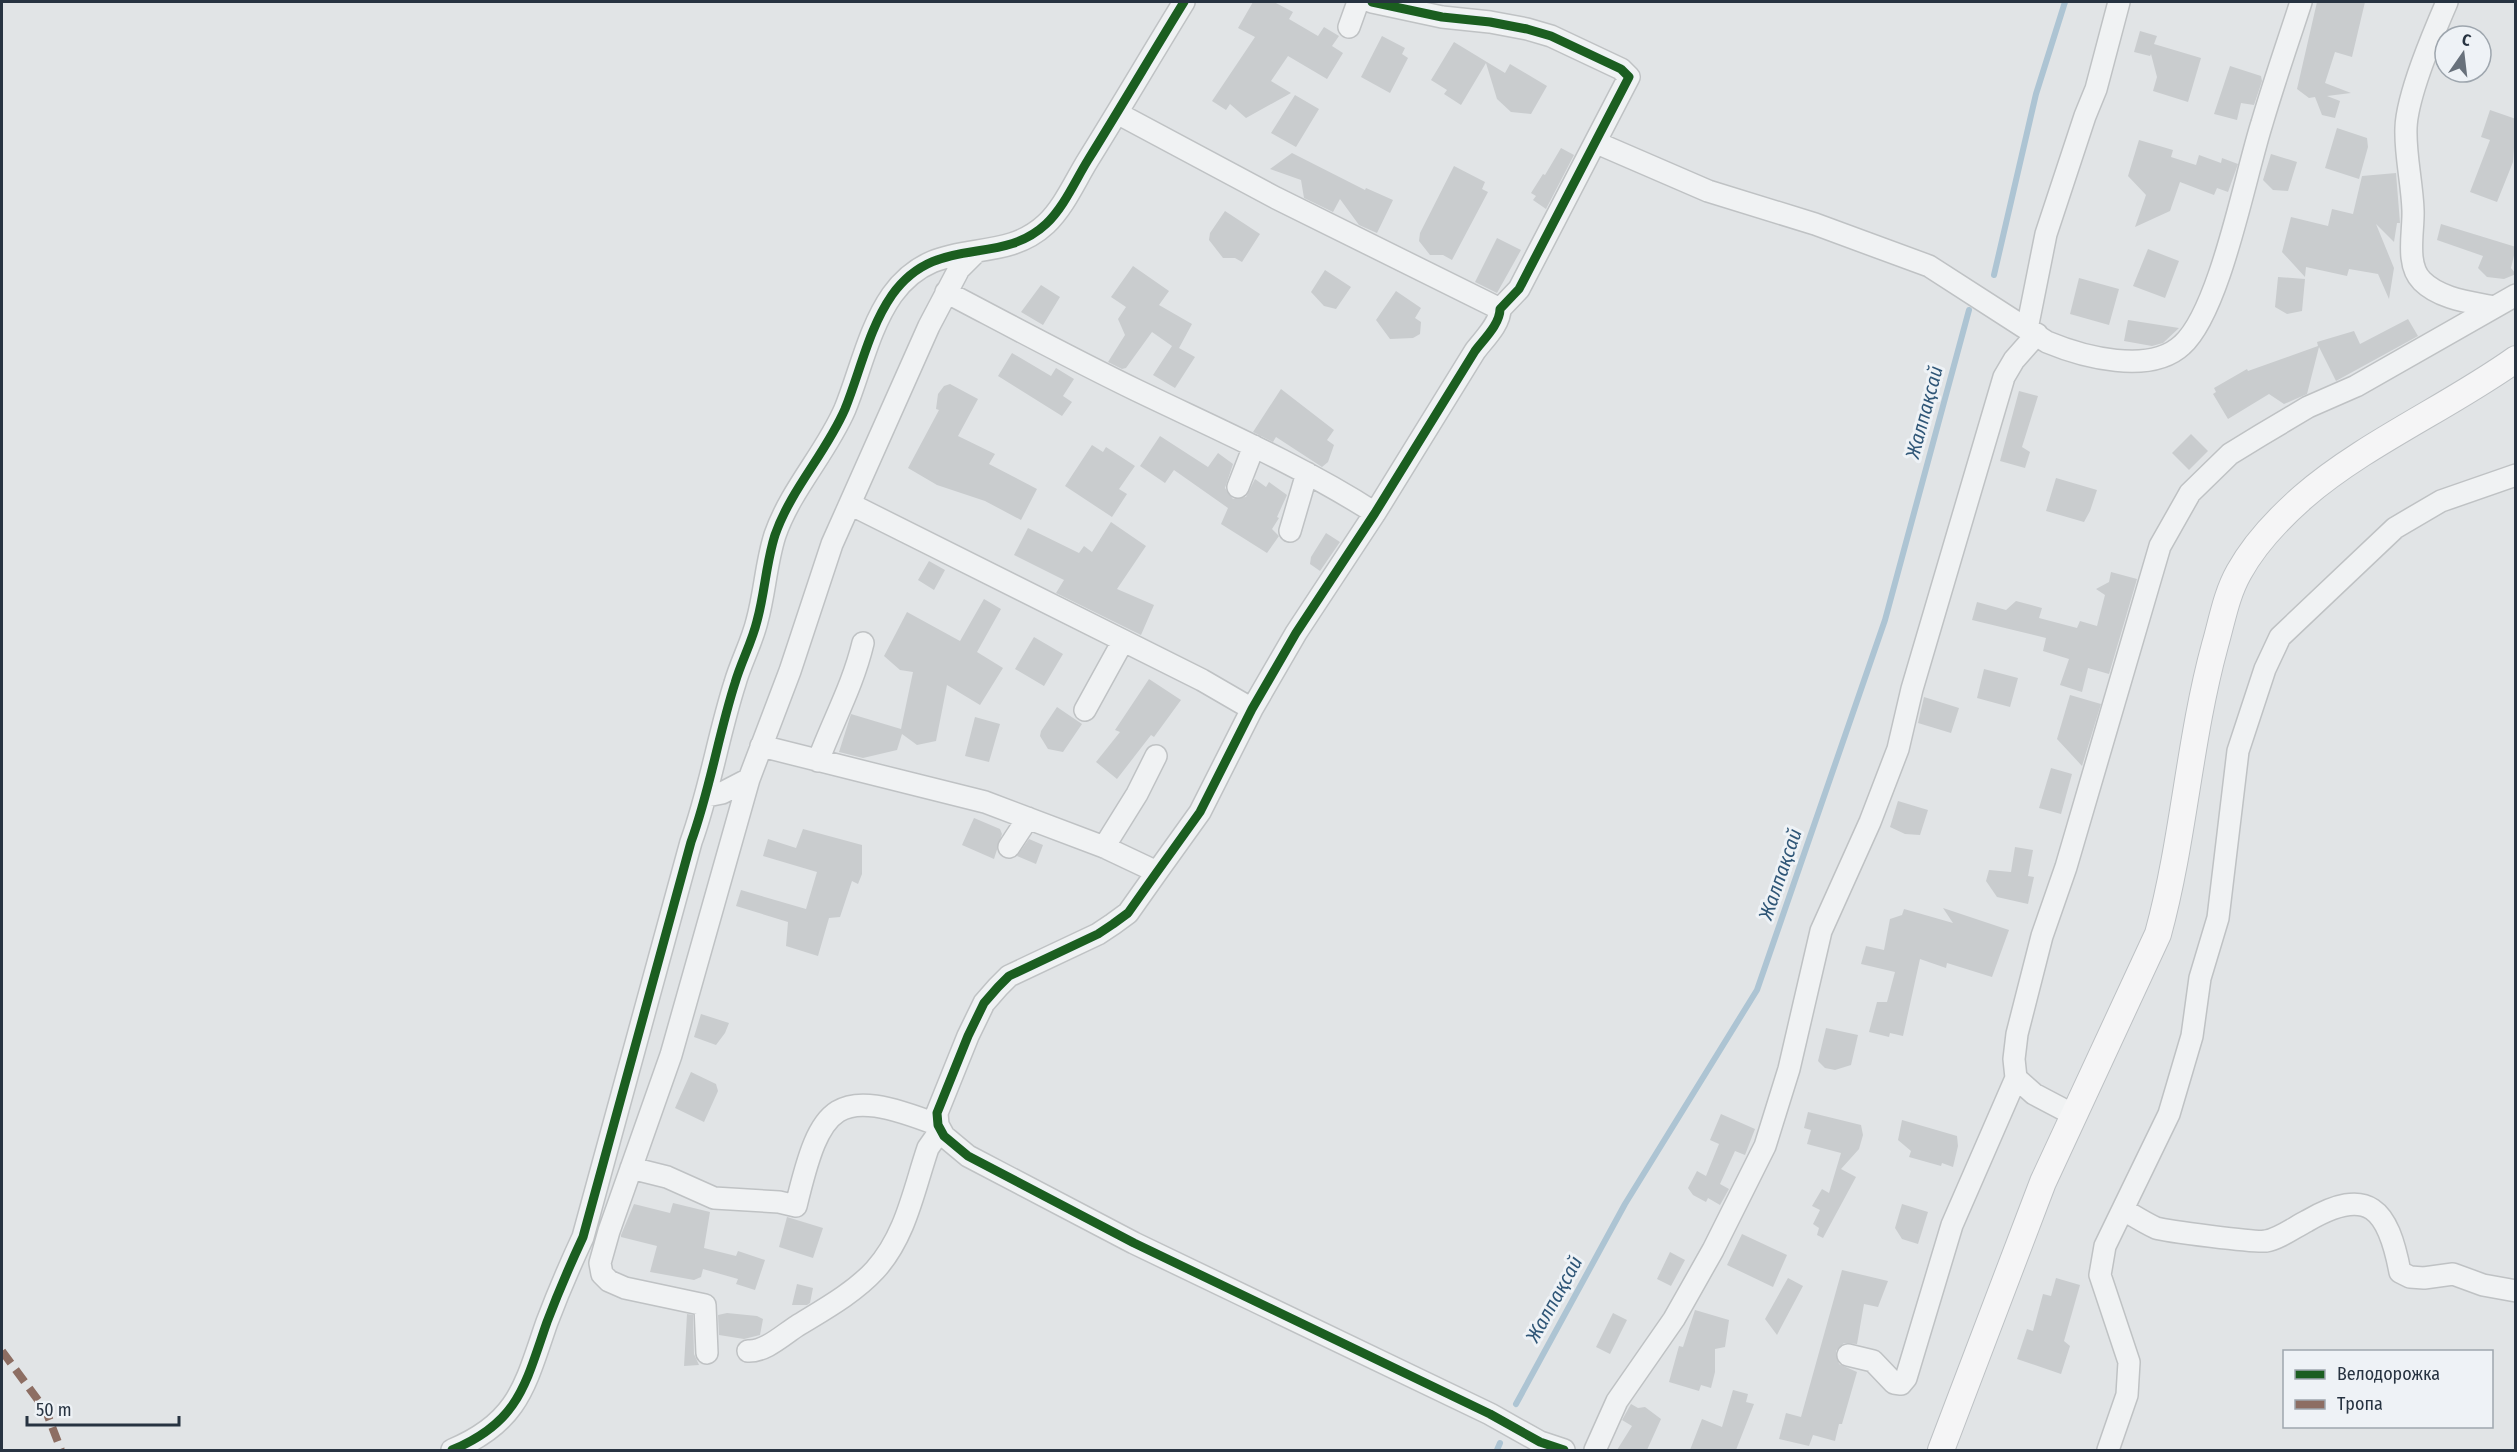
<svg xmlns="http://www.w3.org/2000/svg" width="2517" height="1452" font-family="'Fira Sans Condensed',sans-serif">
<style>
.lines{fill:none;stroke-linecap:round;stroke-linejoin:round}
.stream{stroke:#adc4d3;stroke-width:6}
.building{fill:#c9ccce}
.minor-casing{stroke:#bfc2c4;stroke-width:24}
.major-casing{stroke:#bdc1c4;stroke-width:28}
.minor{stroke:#f0f2f3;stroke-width:21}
.major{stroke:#f5f5f6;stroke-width:26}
.quiet{stroke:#8d6e63;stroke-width:8;stroke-dasharray:15 8;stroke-linecap:butt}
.cycleway-casing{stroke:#eef2f6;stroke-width:13}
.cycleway{stroke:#1b5e20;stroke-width:9}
.labels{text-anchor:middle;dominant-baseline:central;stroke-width:6;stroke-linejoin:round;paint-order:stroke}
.water-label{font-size:20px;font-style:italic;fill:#2f5677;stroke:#eef2f6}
</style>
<rect width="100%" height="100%" fill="#e1e4e6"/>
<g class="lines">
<path class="stream" d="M1994,275L2036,94L2065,2
M1516,1404L1625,1204L1757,990L1885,620L1969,310
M1497,1450L1500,1443"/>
</g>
<path class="building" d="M1253,2H1274L1293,12L1289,19L1318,36L1324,27L1339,36L1332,46L1343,53L1327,79L1288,56L1271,81L1291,93L1246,118L1230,104L1226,110L1212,101L1255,37L1238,28Z
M2317,2H2365L2352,57L2335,52L2325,83L2351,93L2327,96L2340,101L2335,118L2322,115L2315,97L2309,98L2297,89Z
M2140,31L2157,36L2154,44L2201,58L2188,102L2153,91L2157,77L2151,54L2150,56L2134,52Z
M1382,36L1405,48L1402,54L1408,58L1390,93L1361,77Z
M1454,42L1505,73L1510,64L1547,86L1531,114L1511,112L1497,99L1486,63L1461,105L1444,94L1447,90L1431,80Z
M2230,66L2261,76L2262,81L2254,105L2241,103L2237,120L2214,114Z
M1295,95L1319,109L1296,147L1271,133Z
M2490,110L2516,119L2513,162L2497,202L2470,192L2490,140L2481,137Z
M2337,128L2367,138L2368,147L2359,179L2325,168Z
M2139,140L2173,150L2171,157L2196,165L2199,155L2221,163L2222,158L2238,164L2228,192L2217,188L2214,195L2180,182L2170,211L2135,227L2146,195L2128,176Z
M1561,148L1574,155L1546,209L1533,200L1536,196L1531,193L1543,174L1545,175Z
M1292,153L1365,190L1366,188L1393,200L1377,233L1359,225L1340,199L1333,212L1304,198L1301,180L1270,169Z
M2271,154L2297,162L2288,191L2273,190L2263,180Z
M1454,166L1485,182L1482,189L1488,192L1452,260L1443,255H1430L1419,241L1420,233Z
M2396,173L2400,223H2397L2394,242L2376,224L2394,268L2389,299L2378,274L2349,269L2347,276L2306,267L2305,277L2282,252L2291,217L2328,226L2332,209L2353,214L2362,176Z
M1225,211L1260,234L1242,262L1235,258H1223L1209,240L1210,233Z
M2441,224L2516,247L2511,268L2516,274L2504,279L2487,277L2478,268L2483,256L2437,240Z
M1497,238L1521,250L1497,293L1475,282Z
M2148,249L2179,261L2165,298L2133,286Z
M1133,266L1169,291L1159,305L1192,324L1179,348L1195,357L1175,388L1153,375L1172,346L1152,332L1126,368L1122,369L1108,362L1125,335L1118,319L1126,307L1111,297Z
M1325,270L1351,287L1336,309L1324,306L1311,292Z
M2278,277L2305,279L2302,311L2287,314L2275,307Z
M2079,278L2119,289L2109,325L2070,314Z
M1041,285L1060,297L1043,325L1021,312Z
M1396,291L1421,308L1415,318L1421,322L1420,334L1413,338L1390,339L1376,320Z
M2408,319L2418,336L2336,381L2319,347L2307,394L2284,404L2269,394L2228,419L2213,394L2216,392L2214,388L2247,369L2248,371L2318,346L2317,342L2354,331L2360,344Z
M2128,320L2179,328L2163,343L2152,346L2124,341Z
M1012,353L1051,376L1056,368L1074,379L1063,396L1072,402L1062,416L998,376Z
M950,384L978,399L958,436L995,454L989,464L1037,489L1021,520L985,501L937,485L908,468L939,410L936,409L938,394L944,386Z
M1281,389L1334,430L1327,440L1334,445L1328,462L1322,467L1276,437L1273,442L1253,432Z
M2019,391L2038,396L2022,447L2030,452L2025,468L2000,461Z
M2191,434L2208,451L2189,470L2172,453Z
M1160,436L1208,467L1218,453L1233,464L1225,488L1233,499L1246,497L1255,479L1266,487L1269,482L1287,495L1277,517L1279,518L1272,529L1279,536L1267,553L1221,524L1228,508L1174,470L1165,483L1140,466Z
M1092,445L1103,452L1106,447L1135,466L1119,489L1127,494L1112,517L1065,486Z
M2056,478L2097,490L2090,511L2084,522L2046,511Z
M1111,522L1146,546L1117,589L1154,605L1141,635L1056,593L1064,580L1014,555L1028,528L1079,553L1084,546L1092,552Z
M1326,533L1340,542L1320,571L1310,564L1311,557Z
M929,561L945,570L934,590L918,580Z
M2111,572L2137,579L2109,674L2088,668L2082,692L2060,685L2069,659L2043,651L2046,638L1972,620L1977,602L2006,610L2016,601L2042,608L2039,618L2077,628L2080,621L2097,626L2105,595L2096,589L2109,582Z
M984,599L1001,609L977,652L1003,668L980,705L947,685L936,741L917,745L902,734L897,750L863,758L839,752L851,714L901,729L913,672L900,670L884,656L907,612L960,641Z
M1034,637L1063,654L1044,686L1015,669Z
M1984,669L2018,678L2010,707L1977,698Z
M1149,679L1181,700L1154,737L1151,735L1117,779L1096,762L1120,732L1115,730Z
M2070,695L2101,704L2082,766L2057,739Z
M1924,697L1959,708L1951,733L1918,723Z
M1057,707L1082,724L1063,752L1048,749L1040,736L1041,731Z
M975,717L1000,724L989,762L965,756Z
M2051,768L2072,774L2061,814L2039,808Z
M1898,801L1928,810L1920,835L1905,834L1890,827Z
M974,818L1000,829L1002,834L994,859L962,845Z
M803,829L862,845V874L858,884L852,881L840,917L829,918L818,956L786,946L788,922L736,906L741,890L806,909L817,872L763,856L768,839L796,848Z
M1029,839L1043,845L1036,864L1017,856Z
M2015,847L2033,850L2028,876L2034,877L2028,904L1997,897L1986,881L1989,870L2011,872Z
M1943,908L2009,930L1992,977L1947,963L1946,968L1920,959L1903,1036L1890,1033L1889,1037L1869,1032L1877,1002H1887L1895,972L1861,964L1866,946L1884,950L1890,919L1902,915L1904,909L1953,923Z
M701,1014L729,1023L725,1033L716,1045L694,1037Z
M1826,1028L1858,1035L1851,1065L1835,1070L1825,1068L1818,1061Z
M691,1072L716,1084L718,1091L704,1122L675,1108Z
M1808,1112L1861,1125L1863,1135L1859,1149L1841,1169L1856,1177L1823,1238L1817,1235L1819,1228L1813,1224L1820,1210L1812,1206L1822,1189L1829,1193L1841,1153L1807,1144L1811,1130L1804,1128Z
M1721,1114L1755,1129L1745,1155L1735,1151L1720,1184L1729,1189L1720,1205L1708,1198L1706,1202L1693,1195L1688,1188L1697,1171L1706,1176L1719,1144L1710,1140Z
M1902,1120L1957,1136L1958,1146L1953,1167L1942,1163L1941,1166L1909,1157L1911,1151L1898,1140Z
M673,1203L710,1212L704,1248L736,1256L738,1251L765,1260L755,1290L736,1284L738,1279L703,1269L701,1277L694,1280L650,1272L657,1246L621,1237V1235L634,1204L670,1213Z
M1902,1204L1928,1212L1918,1244L1902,1239L1895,1228Z
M787,1217L823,1228L813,1258L779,1247Z
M1742,1234L1787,1255L1773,1287L1727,1265Z
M1670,1252L1685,1260L1671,1286L1657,1279Z
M1842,1270L1888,1281L1878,1307L1864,1304L1857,1344L1844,1343L1836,1351L1839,1364L1857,1372L1842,1424H1839L1835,1441L1813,1435L1809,1446L1779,1439L1786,1413L1801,1417Z
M1788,1278L1803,1286L1777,1335L1765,1319Z
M2056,1278L2080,1285L2064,1341L2070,1346L2061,1374L2017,1359L2027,1329L2033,1331L2043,1294L2051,1296Z
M797,1284L813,1288L810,1303L807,1305H792Z
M1695,1310L1729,1320L1725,1347L1715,1349V1372L1711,1388L1701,1385L1699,1391L1669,1382L1679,1346L1683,1347Z
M727,1313L757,1316L763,1319L760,1335L744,1339L719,1335L718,1315Z
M1613,1313L1627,1320L1610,1354L1596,1347Z
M687,1314L693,1315L694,1354L699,1365L684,1366Z
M1733,1390L1748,1394L1746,1402L1754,1404L1736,1450H1690L1702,1419L1722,1427Z
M1631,1404L1638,1408L1645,1407L1661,1419L1647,1450H1617L1632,1426L1622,1420Z"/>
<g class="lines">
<defs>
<path id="minor" d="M1372,2L1442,17L1490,22L1527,29L1551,36L1621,69L1629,77L1519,289L1500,309C1500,324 1484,339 1475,351L1375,513L1296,633L1252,709L1200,812L1157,872L1128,913L1113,924L1098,934L1009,976L998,987L984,1003L968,1036L937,1113L938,1125L944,1136L968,1156L1134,1243L1490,1414L1540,1442L1564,1450
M2447,2C2434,32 2407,95 2406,128C2405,155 2412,182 2413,210C2414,231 2405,264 2422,281C2440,299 2470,302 2494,307
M1349,27L1358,2
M1117,113L1276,198L1500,309
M1597,143L1708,191L1815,224L1929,266L2047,342C2083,357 2150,375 2182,345C2220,311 2245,176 2262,123C2274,82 2288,42 2301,2
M946,292C1009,325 1072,359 1136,390C1217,429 1300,465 1375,513
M2027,329L2046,234L2085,116L2096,89L2119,2
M1238,487L1254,446
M850,504L1202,680L1252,709
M1290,531L1307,473
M1085,710L1123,641
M761,746L985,802L1104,847L1157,872
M818,761C833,721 853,685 863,643
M707,796L722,793L749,779
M1009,847L1028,818
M1104,847L1137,794L1156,756
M2072,1114L2034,1094L2016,1078L2014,1059L2017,1034L2042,936L2066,867L2160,546L2190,493L2230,454L2261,435L2308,407L2356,386L2516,295
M631,1168L667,1177L714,1198L779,1202L796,1206C821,1102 835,1085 938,1125
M2124,1210C2134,1216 2145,1223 2156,1228C2165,1231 2258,1243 2266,1241C2279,1239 2295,1227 2307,1221C2369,1185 2388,1209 2400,1272L2410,1277L2424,1278L2453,1274L2483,1285L2516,1291
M748,1351C765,1352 783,1335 797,1326C823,1310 854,1293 875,1270C906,1236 914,1189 928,1148L935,1138L944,1136
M707,1353L705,1305L625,1288L609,1281L602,1274L600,1263L609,1231L671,1055L749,779L790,671L832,544L929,326L959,269L976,252
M1848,1355L1873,1361L1894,1383L1901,1384L1906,1378L1952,1225L2016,1078
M452,1450C519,1422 525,1385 547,1322C558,1293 570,1265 583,1237L691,842C710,790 718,736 735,683C741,662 752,642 757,621C765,592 766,563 775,535C791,489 826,453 845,409C860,372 869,328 892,295C937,232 999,268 1046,224C1064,207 1075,181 1088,160C1121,107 1152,54 1184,2
M1595,1450L1617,1401L1674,1319L1713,1250L1765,1146L1789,1069L1821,931L1870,822L1898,749L1912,689L2004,377L2014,360L2037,334
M2108,1450L2127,1395L2129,1362L2100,1275L2105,1246L2169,1114L2192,1036L2200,978L2218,918L2238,751L2265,669L2280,637L2395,528L2441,501L2516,475"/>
<path id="major" d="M1941,1450L2043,1182L2158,934C2184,839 2189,740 2215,645C2222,621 2226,595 2239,572C2255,543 2278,519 2303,497C2364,444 2449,407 2516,359"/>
</defs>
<use href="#minor" class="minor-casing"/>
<use href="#major" class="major-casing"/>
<use href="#minor" class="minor"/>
<use href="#major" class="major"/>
<path class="quiet" d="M2,1351L46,1411L61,1450"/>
<defs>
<path id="cycleway" d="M1372,2L1442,17L1490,22L1527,29L1551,36L1621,69L1629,77L1519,289L1500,309C1500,324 1484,339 1475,351L1375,513L1296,633L1252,709L1200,812L1157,872L1128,913L1113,924L1098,934L1009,976L998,987L984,1003L968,1036L937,1113L938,1125L944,1136L968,1156L1134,1243L1490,1414L1540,1442L1564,1450
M452,1450C519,1422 525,1385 547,1322C558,1293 570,1265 583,1237L691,842C710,790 718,736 735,683C741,662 752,642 757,621C765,592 766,563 775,535C791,489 826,453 845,409C860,372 869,328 892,295C937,232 999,268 1046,224C1064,207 1075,181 1088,160C1121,107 1152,54 1184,2"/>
</defs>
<use href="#cycleway" class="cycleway-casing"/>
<use href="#cycleway" class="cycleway"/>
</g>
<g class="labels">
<g class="water-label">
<text transform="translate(1924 412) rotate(-75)">Жалпақсай</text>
<text transform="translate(1780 874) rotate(-71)">Жалпақсай</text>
<text transform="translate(1554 1299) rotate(-61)">Жалпақсай</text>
</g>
</g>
<rect width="2517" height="1452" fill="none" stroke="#273341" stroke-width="6"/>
<rect x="2283" y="1350" width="210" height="78" fill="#eef2f6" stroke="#9ea6ae" stroke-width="1.5"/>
<rect x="2295" y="1370" width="30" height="9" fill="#1b5e20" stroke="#9ea6ae" stroke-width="1.5"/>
<text x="2337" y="1380" font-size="18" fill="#273341">Велодорожка</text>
<rect x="2295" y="1400" width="30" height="9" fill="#8d6e63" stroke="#9ea6ae" stroke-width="1.5"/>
<text x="2337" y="1410" font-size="18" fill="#273341">Тропа</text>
<g transform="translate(2463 54) rotate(14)"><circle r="28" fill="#eef2f6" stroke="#9ea6ae" stroke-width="1.5"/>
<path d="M0-4.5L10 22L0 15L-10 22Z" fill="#68717b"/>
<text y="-9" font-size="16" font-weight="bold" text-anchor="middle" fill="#273341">С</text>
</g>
<path d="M27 1416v9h152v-9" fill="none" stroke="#273341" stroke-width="3"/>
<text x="36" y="1416" font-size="18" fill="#273341" stroke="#eef2f6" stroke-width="4.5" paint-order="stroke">50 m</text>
</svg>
